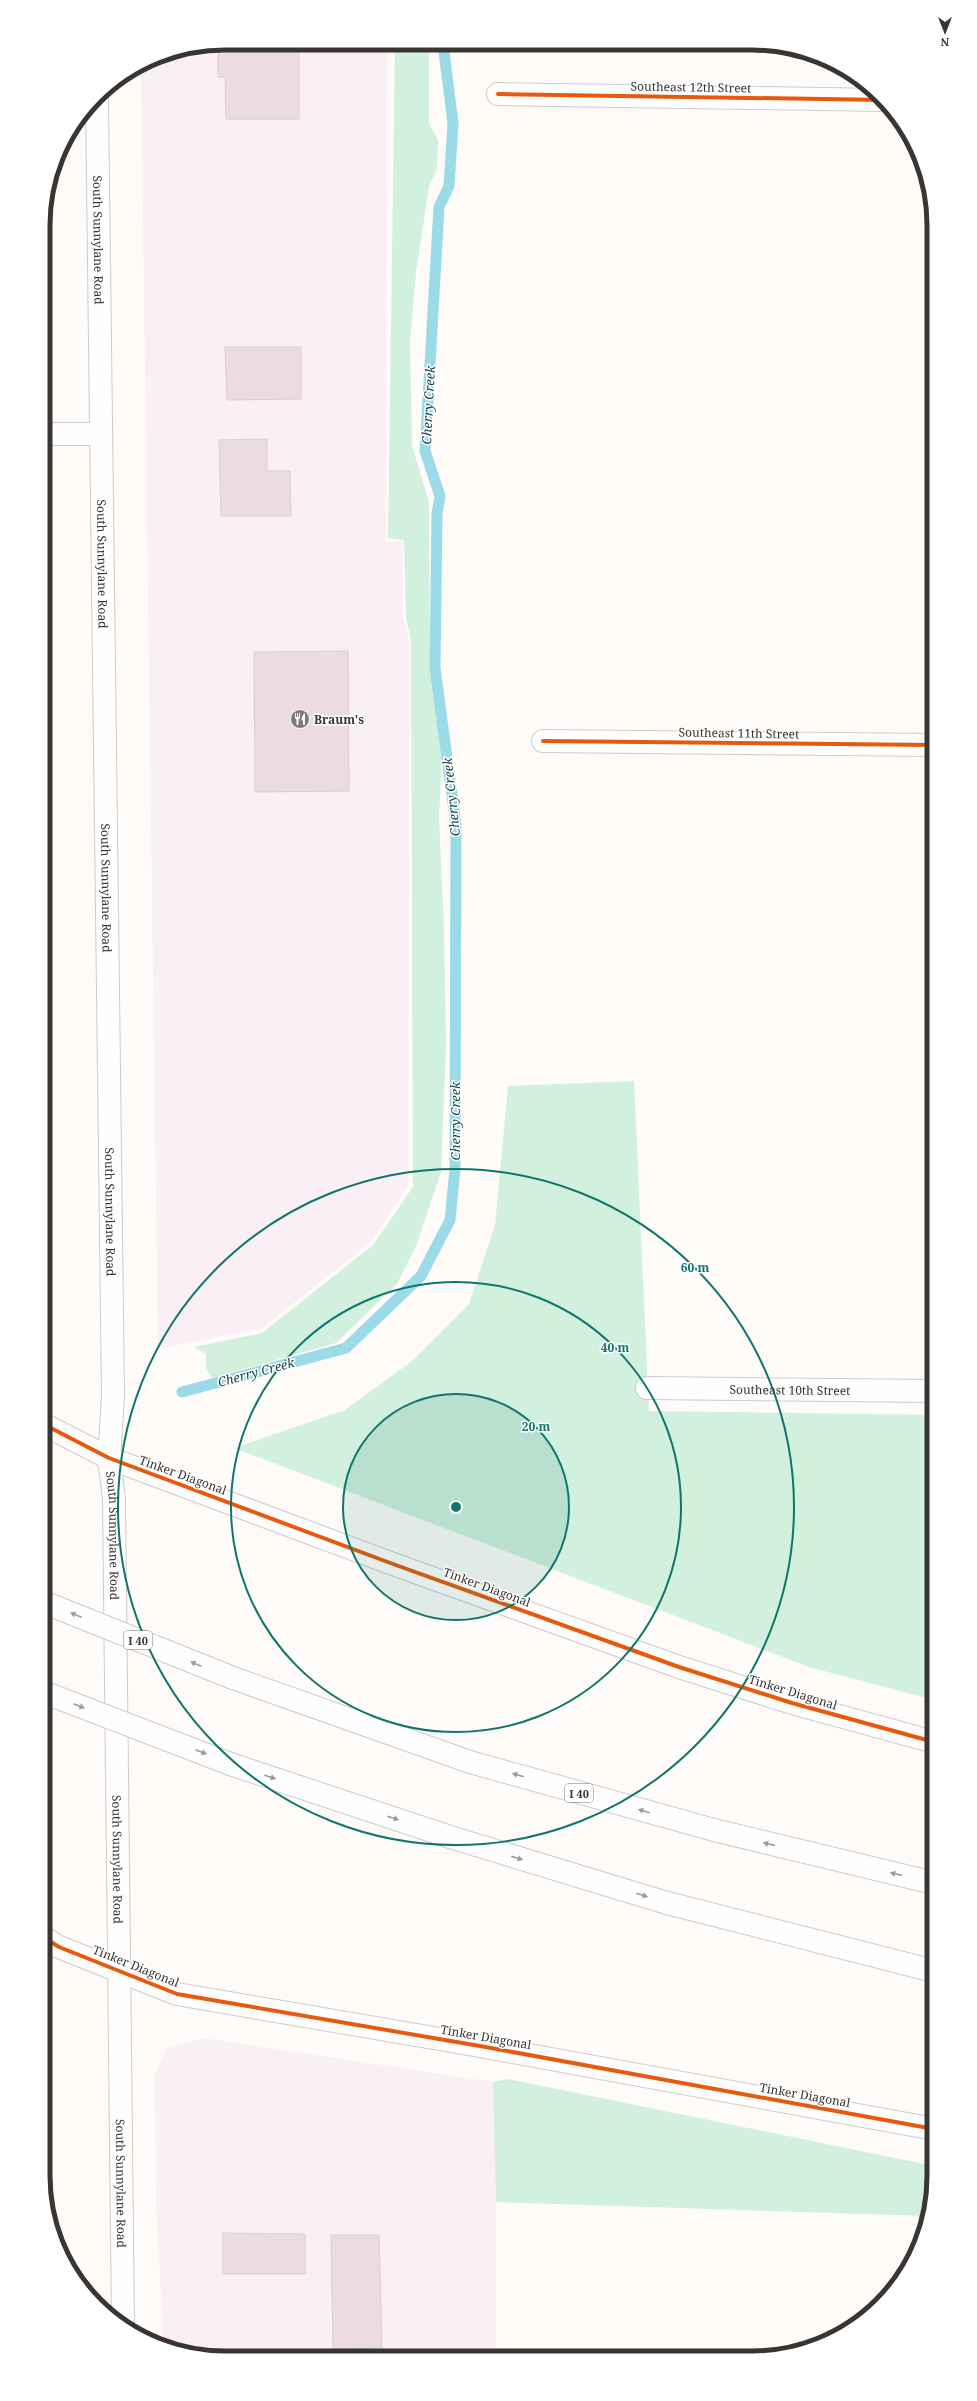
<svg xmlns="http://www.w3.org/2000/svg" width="977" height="2401" font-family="'Noto Serif',serif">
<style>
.commercial{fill:#f9eff4}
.green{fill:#d1f0dd}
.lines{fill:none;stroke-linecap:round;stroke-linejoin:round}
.stream{stroke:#9bdbe8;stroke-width:11}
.building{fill:#ecdce0;stroke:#d4d1d0}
.minor-casing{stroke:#cfcbca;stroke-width:24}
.tertiary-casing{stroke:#cfcbca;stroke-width:24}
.secondary-casing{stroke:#cfcbca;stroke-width:24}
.motorway-casing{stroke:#cfcbca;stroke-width:24}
.minor{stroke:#fffefe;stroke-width:22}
.tertiary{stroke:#fffefe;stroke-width:22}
.secondary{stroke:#fffefe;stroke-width:22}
.motorway{stroke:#fffefe;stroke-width:22}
.motorway-bridge-casing{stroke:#cfcbca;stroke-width:24;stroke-linecap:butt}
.motorway-bridge{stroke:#fffefe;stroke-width:22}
.cycleway-casing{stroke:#fff;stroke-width:6}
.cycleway{stroke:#e8590c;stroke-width:4}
.oneway{fill:#9c9a98}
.ring{fill:none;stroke:#0f766e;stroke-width:2}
.labels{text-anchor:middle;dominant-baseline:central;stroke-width:3;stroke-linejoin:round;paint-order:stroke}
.shield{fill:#fff;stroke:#747270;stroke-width:1}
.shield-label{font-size:11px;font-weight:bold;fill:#393533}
.street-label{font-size:12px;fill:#393533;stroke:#fff}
.poi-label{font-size:12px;font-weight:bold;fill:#393533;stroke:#fff;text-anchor:start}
.water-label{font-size:13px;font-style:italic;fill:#1a454d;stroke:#fff}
.rim{fill:none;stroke:#393533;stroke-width:5}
.centre{fill:#0f766e;stroke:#fff;stroke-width:2}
.ring-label{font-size:12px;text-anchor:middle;font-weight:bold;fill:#0f766e;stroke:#fff;stroke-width:3;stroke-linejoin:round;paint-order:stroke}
</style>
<rect width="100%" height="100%" fill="#fefbf9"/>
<path class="commercial" d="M225,43L387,44L386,542L403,541V618L410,644L408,1186L371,1242L262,1328L158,1349L141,66L156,57Z
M204,2038L493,2082L496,2202V2356L190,2355L164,2346L156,2205L155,2074L167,2048Z"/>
<path class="green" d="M395,44H429V123L438,140L437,169L429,186L416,272L410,342L412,446L429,502L430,670L442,754L439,819L444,930L446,1045L441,1172L416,1246L397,1284L336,1343L212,1378L206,1368V1354L194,1347L262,1333L373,1245L413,1187L411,641L406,618L404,540L388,538Z
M634,1081L649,1411L934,1415V1700L809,1667L234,1448L345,1410L412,1361L469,1304L495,1225L508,1086Z
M508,2079L934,2166V2187L927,2216L496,2202L493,2082Z"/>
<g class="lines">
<path class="stream" d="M182,1392L346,1348L421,1276L450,1220L455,1169L456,825L435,668L437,514L440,496L425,451L439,207L449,186L453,123L443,44"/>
</g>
<path class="building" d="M225,43H299V119H226L225,77H218V44Z
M225,347H301V399L227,400Z
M267,439V471H290L291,516H221L219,440Z
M348,651L349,791L255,792L254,652Z
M223,2233L305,2234V2274H223Z
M331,2235H379L382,2348L333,2349Z"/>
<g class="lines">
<defs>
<g id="minor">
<path d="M498,94L884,100"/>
<path d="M43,434H101"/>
<path d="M543,741L934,745"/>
<path id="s1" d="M647,1388L934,1391"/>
</g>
<path id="tertiary" d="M43,1424L109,1458L393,1564L679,1667L792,1703L934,1742
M43,1937L59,1947L177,1994L480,2046L934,2129"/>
<g id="secondary">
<path id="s2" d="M97,99L113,1397L109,1458L114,1499L123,2325"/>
</g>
<path id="motorway" d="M233,1678L470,1762L714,1830L934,1883
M233,1765L450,1837L667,1903L934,1971"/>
</defs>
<use href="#minor" class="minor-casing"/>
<use href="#tertiary" class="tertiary-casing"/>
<use href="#secondary" class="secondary-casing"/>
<use href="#motorway" class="motorway-casing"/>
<use href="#minor" class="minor"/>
<use href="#tertiary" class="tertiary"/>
<use href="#secondary" class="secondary"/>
<use href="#motorway" class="motorway"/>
<defs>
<path id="motorway-bridge" d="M43,1602L233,1678
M43,1692L233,1765"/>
</defs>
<use href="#motorway-bridge" class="motorway-bridge-casing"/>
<use href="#motorway-bridge" class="motorway-bridge"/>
<defs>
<path id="cycleway" d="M498,94L884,100
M543,741L934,745
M43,1424L109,1458L393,1564L679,1667L792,1703L934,1742
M43,1937L59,1947L177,1994L480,2046L934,2129"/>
</defs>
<use href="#cycleway" class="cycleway-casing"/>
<use href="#cycleway" class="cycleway"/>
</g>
<defs><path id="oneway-solid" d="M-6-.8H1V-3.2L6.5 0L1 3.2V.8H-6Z"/></defs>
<g class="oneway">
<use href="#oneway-solid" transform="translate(76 1615) rotate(-158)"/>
<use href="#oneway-solid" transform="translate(196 1664) rotate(-158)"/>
<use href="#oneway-solid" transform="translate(79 1706) rotate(21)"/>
<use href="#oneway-solid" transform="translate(201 1752) rotate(21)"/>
<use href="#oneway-solid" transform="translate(518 1775) rotate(-164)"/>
<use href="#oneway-solid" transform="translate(270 1777) rotate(18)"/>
<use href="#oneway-solid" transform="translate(644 1811) rotate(-164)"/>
<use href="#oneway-solid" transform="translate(393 1818) rotate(18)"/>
<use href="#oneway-solid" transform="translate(769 1844) rotate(-167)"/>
<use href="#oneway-solid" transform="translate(517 1858) rotate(17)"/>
<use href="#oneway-solid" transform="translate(896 1874) rotate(-167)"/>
<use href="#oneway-solid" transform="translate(642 1895) rotate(17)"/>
</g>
<circle cx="456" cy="1507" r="113" fill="#0f766e" fill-opacity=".12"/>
<g class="ring">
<circle cx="456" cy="1507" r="113"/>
<circle cx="456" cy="1507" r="225"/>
<circle cx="456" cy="1507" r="338"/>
</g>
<defs>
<symbol id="restaurant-disc" viewBox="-11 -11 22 22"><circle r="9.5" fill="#7e7a78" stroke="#fff"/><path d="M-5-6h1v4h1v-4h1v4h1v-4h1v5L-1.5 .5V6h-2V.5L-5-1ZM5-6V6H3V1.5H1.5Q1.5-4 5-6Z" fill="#fff"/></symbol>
</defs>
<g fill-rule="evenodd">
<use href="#restaurant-disc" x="289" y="708" width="22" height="22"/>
</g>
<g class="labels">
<g class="shield">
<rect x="124" y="1631" width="28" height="18" rx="3"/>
<rect x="565" y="1784" width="28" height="18" rx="3"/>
</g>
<g class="shield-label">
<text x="138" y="1640">I 40</text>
<text x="579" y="1793">I 40</text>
</g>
<g class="street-label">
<text transform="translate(691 87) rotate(1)">Southeast 12th Street</text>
<text stroke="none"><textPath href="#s2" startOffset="141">South Sunnylane Road</textPath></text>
<text stroke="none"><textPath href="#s2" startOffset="465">South Sunnylane Road</textPath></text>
<text transform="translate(739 733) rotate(1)">Southeast 11th Street</text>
<text stroke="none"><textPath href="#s2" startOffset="789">South Sunnylane Road</textPath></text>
<text stroke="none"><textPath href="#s2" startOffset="1113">South Sunnylane Road</textPath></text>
<text stroke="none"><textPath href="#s1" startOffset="143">Southeast 10th Street</textPath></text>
<text transform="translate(183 1475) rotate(20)">Tinker Diagonal</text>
<text stroke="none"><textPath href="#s2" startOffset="1437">South Sunnylane Road</textPath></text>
<text transform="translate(487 1587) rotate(20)">Tinker Diagonal</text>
<text transform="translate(793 1692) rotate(17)">Tinker Diagonal</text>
<text stroke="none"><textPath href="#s2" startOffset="1761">South Sunnylane Road</textPath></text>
<text transform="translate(136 1966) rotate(22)">Tinker Diagonal</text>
<text transform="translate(486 2037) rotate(10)">Tinker Diagonal</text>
<text transform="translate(805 2095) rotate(10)">Tinker Diagonal</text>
<text stroke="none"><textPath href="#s2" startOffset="2085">South Sunnylane Road</textPath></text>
</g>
<g class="poi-label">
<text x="314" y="719">Braum's</text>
</g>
<g class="water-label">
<text transform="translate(428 405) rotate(-87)">Cherry Creek</text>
<text transform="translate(451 797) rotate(-96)">Cherry Creek</text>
<text transform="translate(455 1121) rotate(-90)">Cherry Creek</text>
<text transform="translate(256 1372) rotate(-15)">Cherry Creek</text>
</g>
</g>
<path d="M0 0H977V2401H0ZM225 50H752A175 175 0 0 1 927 225V2176A175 175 0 0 1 752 2351H225A175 175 0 0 1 50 2176V225A175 175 0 0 1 225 50Z" fill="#fff" fill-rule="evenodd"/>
<path class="rim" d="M225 50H752A175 175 0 0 1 927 225V2176A175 175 0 0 1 752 2351H225A175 175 0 0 1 50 2176V225A175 175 0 0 1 225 50Z"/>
<circle cx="456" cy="1507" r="6" class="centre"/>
<g class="ring-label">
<text x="695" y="1272">60 m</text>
<text x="615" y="1352">40 m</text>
<text x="536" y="1431">20 m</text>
</g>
<g transform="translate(945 32) rotate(180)" stroke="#ffffff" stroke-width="3" paint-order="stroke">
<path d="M0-3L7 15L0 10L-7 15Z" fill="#393533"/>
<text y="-6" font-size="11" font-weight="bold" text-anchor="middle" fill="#393533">N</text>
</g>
</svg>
